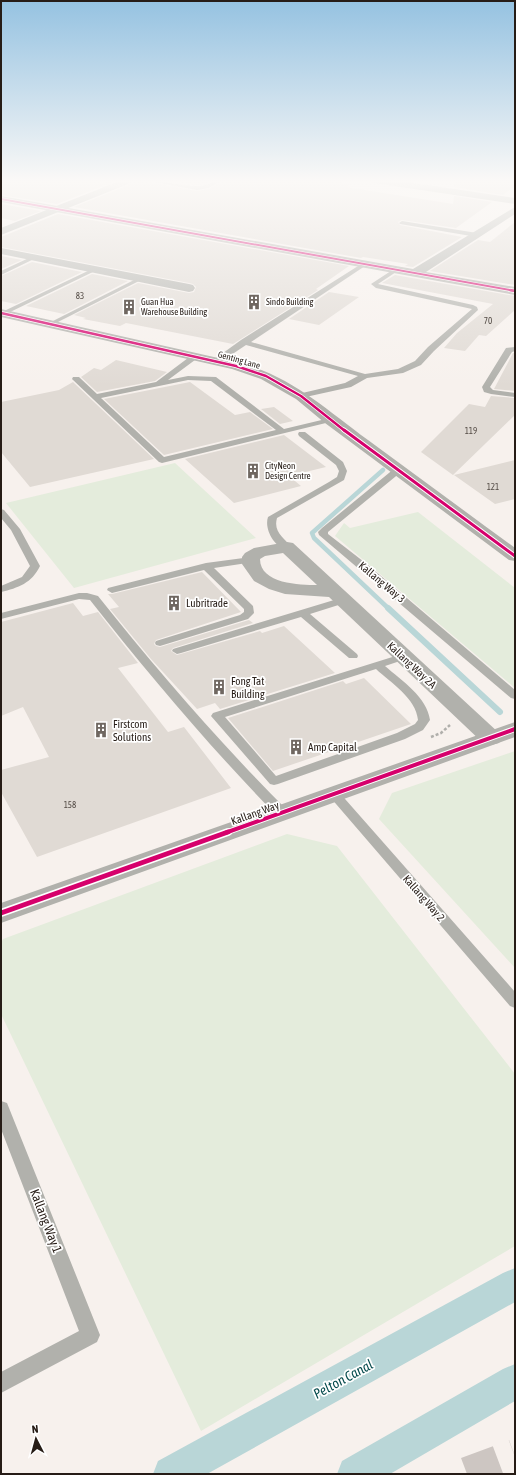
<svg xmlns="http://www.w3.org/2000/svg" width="516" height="1475" font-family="'Asap Condensed',sans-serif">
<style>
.green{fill:#e4ecdc}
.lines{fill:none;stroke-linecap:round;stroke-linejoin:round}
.stream-far1{stroke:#b9d6d7;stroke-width:4.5}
.stream{stroke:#b9d6d7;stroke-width:6}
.canal{fill:#b9d6d7;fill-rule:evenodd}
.building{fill:#e0dad4}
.motorway-tunnel{stroke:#cdc6c2;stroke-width:34;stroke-dasharray:34 17;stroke-linecap:butt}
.path{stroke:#b0afab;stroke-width:2.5;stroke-dasharray:3 2;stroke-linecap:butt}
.service{fill:#b1b1ac;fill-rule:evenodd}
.minor{fill:#b1b1ac;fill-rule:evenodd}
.tertiary{fill:#b1b1ac;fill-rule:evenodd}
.cycleway-far4-casing{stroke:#fff;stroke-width:3}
.cycleway-far3-casing{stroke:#fff;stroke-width:4}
.cycleway-far2-casing{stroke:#fff;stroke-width:5}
.cycleway-far1-casing{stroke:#fff;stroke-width:6}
.cycleway-casing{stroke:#fff;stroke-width:8}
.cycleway-far4{stroke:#d6006c;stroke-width:2}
.cycleway-far3{stroke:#d6006c;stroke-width:2.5}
.cycleway-far2{stroke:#d6006c;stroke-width:3}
.cycleway-far1{stroke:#d6006c;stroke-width:4}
.cycleway{stroke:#d6006c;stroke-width:5}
.labels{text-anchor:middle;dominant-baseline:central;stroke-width:3.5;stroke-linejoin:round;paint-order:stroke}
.number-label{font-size:9px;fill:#544c46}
.far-poi-label{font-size:9px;fill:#261c16;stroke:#fff;text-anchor:start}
.far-street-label{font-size:9px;fill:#261c16;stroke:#fff}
.street-label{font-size:11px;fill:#261c16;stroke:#fff}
.poi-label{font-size:11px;fill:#261c16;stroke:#fff;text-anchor:start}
.near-street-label{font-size:13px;fill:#261c16;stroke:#fff}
.near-water-label{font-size:14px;font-style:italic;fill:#054b4d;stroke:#fff}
</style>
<rect width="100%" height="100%" fill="#f7f1ed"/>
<path class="green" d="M175,463L256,538L74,588L6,503Z
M418,512L515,588V688L335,536L344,523L350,528Z
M515,751V968L379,819L392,793Z
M287,834L337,846L515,1074V1246L201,1431L1,1014V943L3,939Z"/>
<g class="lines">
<path class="stream-far1" d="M383,470L312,533L314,538L389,609"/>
<path class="stream" d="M388,608L500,712"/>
<path class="canal" d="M515,1268V1302L207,1474H153L158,1461L503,1273Z
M515,1364V1401L390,1474H337L342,1461L503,1369Z"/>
</g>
<path class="building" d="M1,180H84L104,183V180H118L57,204L1,195Z
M136,180L197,191L209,189L225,180H324L352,184L346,187L453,204L454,196L492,202L456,228L402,220L398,222L400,225L462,237L413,267L405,266L408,264L363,257L361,258L74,207L134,183Z
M160,180H215L200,185Z
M454,180H515V186L503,195L454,187Z
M1,204L41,211L15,221L1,218Z
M58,214L349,266L316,289L318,290L233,344L126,323L120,326L83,319L86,318L74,315L138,283L189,293L194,292L196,287L193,284L189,283L1,247V237Z
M515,222V285L430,271L478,240L490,242Z
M1,256L22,260L1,269Z
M32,262L82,272L16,304L1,301V276Z
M92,274L128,281L64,314L26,306Z
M395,275L515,296V310L486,336L479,335L465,351L444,348L457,333L493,304L382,283Z
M329,292L359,297L319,325L289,319Z
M513,353H515V391L494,389Z
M116,360L167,372L155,381L97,392L81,377L94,368L101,370Z
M73,382L154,459L30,487L1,452V402L59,390Z
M190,382L235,415L250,412L273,429L164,455L104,399Z
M491,396L515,398V415L453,475L421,452L469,404L485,407Z
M274,407L293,421L280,424L261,409Z
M284,435L326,467L289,476L301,486L234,503L185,459Z
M515,460V499L495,504L454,475Z
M202,572L241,612L156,640L154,644L156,646L160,647L249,620L253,623L173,648L171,651L177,655L260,631L262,633L284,626L335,673L220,709L215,703L197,709L151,659L110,609L119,607L108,594H112Z
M73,603L83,616L98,612L138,663L118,668L168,732L184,727L231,788L37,857L1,792V770L49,757L23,707L1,716V622Z
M364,678L411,724L273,771L228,718L343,681L346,684Z"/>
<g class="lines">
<path class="motorway-tunnel" d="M467,1474L515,1456"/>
<path class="path" d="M431,737L441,733L450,725"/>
<path class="service" d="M143,180C161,180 179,186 197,186C206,187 214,180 224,180L208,188L197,190Z
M402,221L477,233L480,235L477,237L400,224L399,223Z
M31,257L36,258L1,275V271Z
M366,261L368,262V264L251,342L365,374L398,369L415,361L428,347L472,309L376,288L371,284L397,267L399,268V270L378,284L473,305L477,307L478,310L434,351L421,365L403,373L367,378L351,387L301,398H298V394L345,383L358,376L246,345L219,363H213L212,361L241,340Z
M92,269L97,270L6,314H1L2,312Z
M138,278L143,279L52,325L47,324Z
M515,347V351L512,352L490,387L493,390L515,393V397L491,394L484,392L482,387L506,348Z
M192,355H195L199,357L168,380L188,376L216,377L284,429L330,418L334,420L330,422L162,463L159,462L72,379L73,377H79L97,394L156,382ZM188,380L211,381L276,430L164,457L101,398Z
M299,432H305L343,462L347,471L344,480L277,518C273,532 284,538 292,547L287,550C274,547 264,529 268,517L329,482L337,477L339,471L336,465L299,436L298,434Z
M398,467L401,468L402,470L401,472L328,532V534L368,565L515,690V699L511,698L319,535L318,532L322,528L395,468Z
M1,509L4,510L20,529L40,566C32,583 18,588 1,592V586L22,577L30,566L11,530L1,518Z
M251,557L254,558L256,560L254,562L214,568L253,606L254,613L248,619L160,646L156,645L155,643L156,641L240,615L244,612V609L204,570L112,593L107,590L108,588L206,563Z
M79,593H87L98,596C157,670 219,742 287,810L288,813L287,816L282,817L277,816C211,748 149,675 90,600L79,599L1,619V613Z
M344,597L349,600L348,602L310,614L357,654L358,656L357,658H349L301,617L181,653L177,654L172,651L173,649Z
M402,654L408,657L406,659L385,666C402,681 427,697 430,720L423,730L405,739L278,784L274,785L270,784L211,716L213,713ZM376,669C391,683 416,698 418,720L415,724L397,733L276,776L225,717Z
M334,790L338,791L515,992V1008L510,1006L330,797L328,794L330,791Z
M1,1101L7,1103L9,1108L100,1335L97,1342L1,1393V1372L79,1331L1,1129Z"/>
<path class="minor" d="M369,180H393L515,198V204L374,183Z
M1,196L413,269L515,207V214L426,272L515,287V295L1,202Z
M1,248L189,284L193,285L195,288L193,291L189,292L1,254Z
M1,309L236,362C290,375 324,408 368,440C417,476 466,512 515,548V561L509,560L325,423L296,399L261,379L232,369L1,317Z
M287,542L293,543L499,733L502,738L499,743L491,745L483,743L329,597L285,594L269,589L254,581L242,564V557L245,553L254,548ZM283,553L317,585C300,585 260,584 260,559L265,556Z"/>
<path class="tertiary" d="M122,180H135L133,182L1,235V228Z
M515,722V737L1,923V903Z"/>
<defs>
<path id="cycleway-far4" d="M1,199L515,291"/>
<path id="cycleway-far3" d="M510,290L515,291
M1,313L236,366L266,376L301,396L345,431"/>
<path id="cycleway-far2" d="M344,430L515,556"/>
<path id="cycleway-far1" d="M225,833L515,729"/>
<path id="cycleway" d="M1,913L228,832"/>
</defs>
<use href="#cycleway-far4" class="cycleway-far4-casing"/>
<use href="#cycleway-far3" class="cycleway-far3-casing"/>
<use href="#cycleway-far2" class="cycleway-far2-casing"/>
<use href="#cycleway-far1" class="cycleway-far1-casing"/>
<use href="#cycleway" class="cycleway-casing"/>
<use href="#cycleway-far4" class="cycleway-far4"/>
<use href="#cycleway-far3" class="cycleway-far3"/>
<use href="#cycleway-far2" class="cycleway-far2"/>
<use href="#cycleway-far1" class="cycleway-far1"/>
<use href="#cycleway" class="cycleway"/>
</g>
<linearGradient id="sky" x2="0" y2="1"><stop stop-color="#95c2e1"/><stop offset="0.47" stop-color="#fbf9f7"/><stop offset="1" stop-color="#fbf9f7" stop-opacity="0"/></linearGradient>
<rect width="516" height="386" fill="url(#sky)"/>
<defs>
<symbol id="building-bare" viewBox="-9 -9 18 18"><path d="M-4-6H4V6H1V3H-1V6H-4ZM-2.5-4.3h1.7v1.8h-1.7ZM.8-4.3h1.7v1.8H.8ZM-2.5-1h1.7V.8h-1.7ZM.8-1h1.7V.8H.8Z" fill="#6f6761" stroke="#fff" stroke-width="2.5" paint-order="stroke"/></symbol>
</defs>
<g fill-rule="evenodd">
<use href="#building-bare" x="243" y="291" width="22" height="22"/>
<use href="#building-bare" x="118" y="296" width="22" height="22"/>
<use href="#building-bare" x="242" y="460" width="22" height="22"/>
<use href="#building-bare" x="163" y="592" width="22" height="22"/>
<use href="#building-bare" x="208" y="676" width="22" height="22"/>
<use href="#building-bare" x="90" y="719" width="22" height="22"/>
<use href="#building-bare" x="285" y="736" width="22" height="22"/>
</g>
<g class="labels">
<g class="number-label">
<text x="80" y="296">83</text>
<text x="488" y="321">70</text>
<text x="471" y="431">119</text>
<text x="493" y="487">121</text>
<text x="70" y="805">158</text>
</g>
<g class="far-poi-label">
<text x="141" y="302">Guan Hua<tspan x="141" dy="10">Warehouse Building</tspan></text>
<text x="266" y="302">Sindo Building</text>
<text x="265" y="466">CityNeon<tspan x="265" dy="10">Design Centre</tspan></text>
</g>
<g class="far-street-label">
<text transform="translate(239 360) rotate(16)">Genting Lane</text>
</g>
<g class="street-label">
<text transform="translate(382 582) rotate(40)">Kallang Way 3</text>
<text transform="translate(412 665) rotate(43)">Kallang Way 2A</text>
<text transform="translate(255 813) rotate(-20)">Kallang Way</text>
<text transform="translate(424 898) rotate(49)">Kallang Way 2</text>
</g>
<g class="poi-label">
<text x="186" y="603">Lubritrade</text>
<text x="231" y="681">Fong Tat<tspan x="231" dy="13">Building</tspan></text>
<text x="113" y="724">Firstcom<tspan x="113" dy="13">Solutions</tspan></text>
<text x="308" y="747">Amp Capital</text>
</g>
<g class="near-street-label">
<text transform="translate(46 1221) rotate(69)">Kallang Way 1</text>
</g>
<g class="near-water-label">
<text transform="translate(343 1379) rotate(-29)">Pelton Canal</text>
</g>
</g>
<rect width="516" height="1475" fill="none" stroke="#261c16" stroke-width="4"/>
<g transform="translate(36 1439) rotate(354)" stroke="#ffffff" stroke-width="3" paint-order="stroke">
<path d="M0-3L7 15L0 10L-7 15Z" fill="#261c16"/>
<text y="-6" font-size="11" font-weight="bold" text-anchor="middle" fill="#261c16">N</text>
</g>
</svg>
